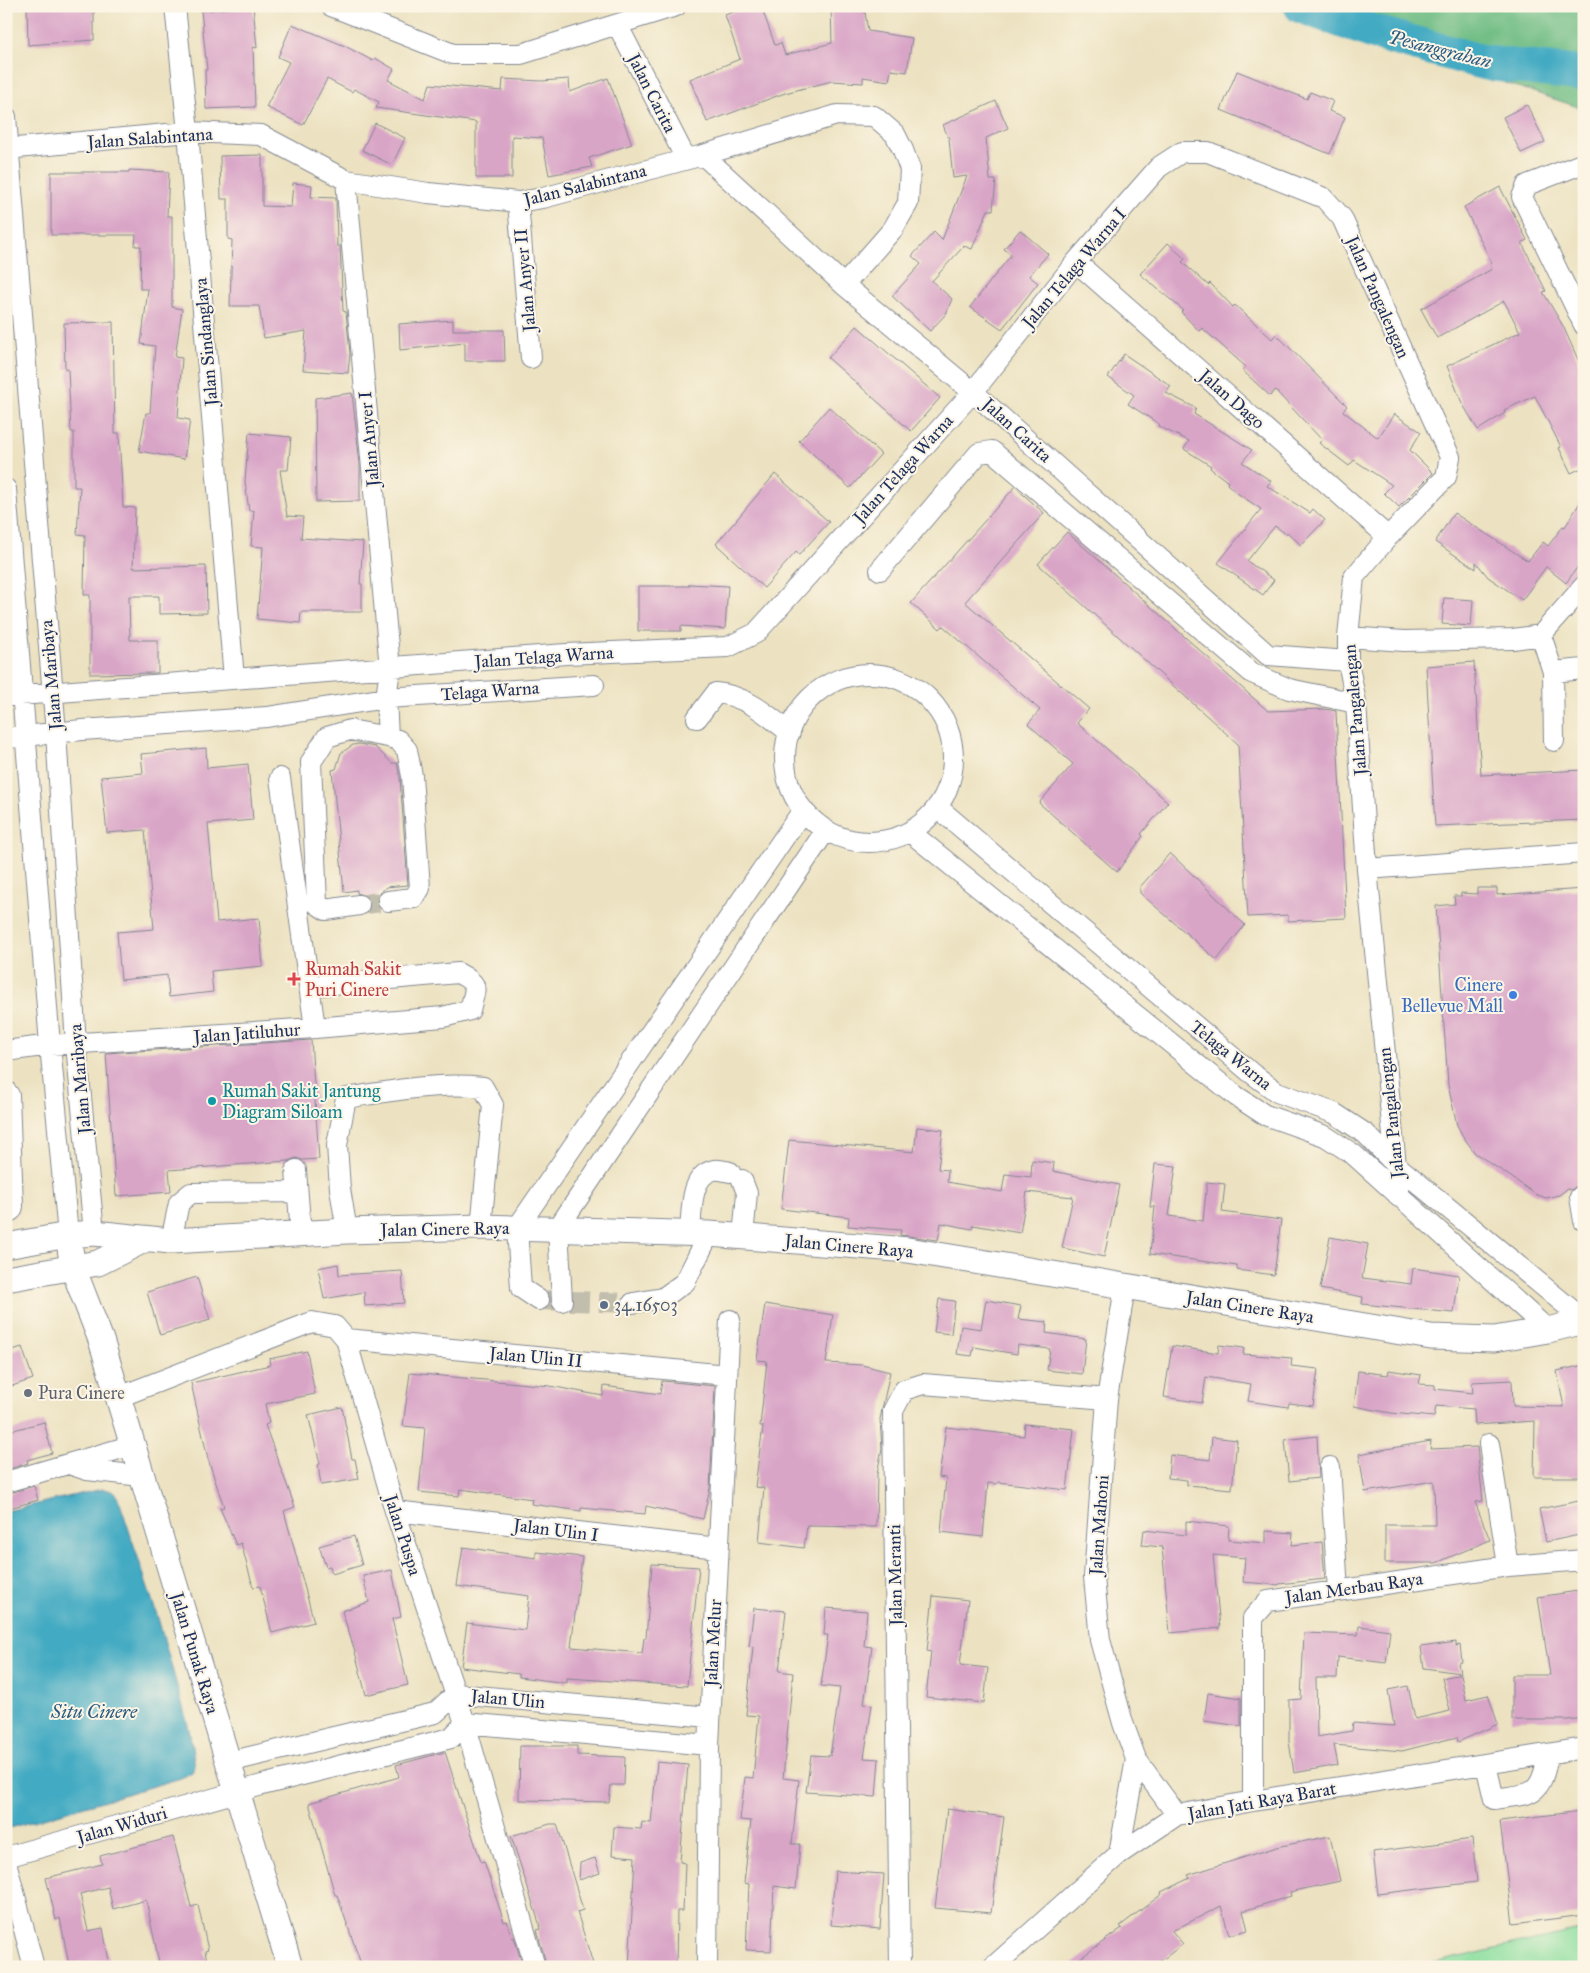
<svg xmlns="http://www.w3.org/2000/svg" width="1590" height="1973" font-family="'IM FELL Great Primer',serif">
<style>
.green{fill:#8ddfa0;stroke:#54877f}
.forest{fill:#72be86;stroke:#467672}
.water{fill:#42aac2;stroke:#2e6c90}
.lines{fill:none;stroke-linecap:round;stroke-linejoin:round}
.river{stroke:#42aac2;stroke-width:35}
.building{fill:#d9a5c7}
.minor-tunnel{stroke:#c2bead;stroke-width:20;stroke-dasharray:20 10;stroke-linecap:butt}
.minor-casing{stroke:#848890;stroke-width:22}
.major-casing{stroke:#848890;stroke-width:27}
.minor{stroke:#fff;stroke-width:20}
.major{stroke:#fff;stroke-width:25}
.health-dot{fill:#e0444e;stroke:#fcf5e5;stroke-width:2}
.shop-dot{fill:#3f7fe0;stroke:#fcf5e5;stroke-width:2}
.culture-dot{fill:#0f9aa8;stroke:#fcf5e5;stroke-width:2}
.service-dot{fill:#5c6f8a;stroke:#fcf5e5;stroke-width:2}
.worship-dot{fill:#6b7280;stroke:#fcf5e5;stroke-width:2}
.labels{text-anchor:middle;dominant-baseline:central;stroke-width:4;stroke-linejoin:round;paint-order:stroke}
.street-label{font-size:18px;fill:#1b2f5e;stroke:#fcf5e5}
.health-label{font-size:18px;fill:#be3a42;stroke:#fcf5e5;text-anchor:start}
.shop-label{font-size:18px;fill:#366cbe;stroke:#fcf5e5;text-anchor:end}
.culture-label{font-size:18px;fill:#0d838f;stroke:#fcf5e5;text-anchor:start}
.service-label{font-size:18px;fill:#4e5e75;stroke:#fcf5e5;text-anchor:start}
.worship-label{font-size:18px;fill:#5b616d;stroke:#fcf5e5;text-anchor:start}
.water-label{font-size:19px;font-style:italic;fill:#295a81;stroke:#fcf5e5}
</style>
<rect width="100%" height="100%" fill="#fcf5e5"/>
<filter id="ink" filterUnits="userSpaceOnUse"><feTurbulence type="fractalNoise" baseFrequency=".02" numOctaves="2"/><feDisplacementMap in="SourceGraphic" scale="10" xChannelSelector="R" yChannelSelector="G"/><feConvolveMatrix kernelMatrix="1 2 1 2 8 2 1 2 1" color-interpolation-filters="sRGB"/></filter>
<filter id="wash" filterUnits="userSpaceOnUse"><feTurbulence type="fractalNoise" baseFrequency=".0096" numOctaves="4" result="noise"/><feDisplacementMap in="SourceGraphic" scale="20" xChannelSelector="R" yChannelSelector="G"/><feGaussianBlur stdDeviation="1.12" result="paint"/><feColorMatrix in="noise" values="0 0 0 0 0 0 0 0 0 0 0 0 0 0 0 0 0 1.4 0 .05"/><feComposite in="paint" operator="in"/></filter>
<g filter="url(#wash)">
<rect width="100%" height="100%" fill="#ece2c1"/>
<path class="green" d="M1584,1929V1967H1415Z"/>
<path class="forest" d="M1274,6H1584V109Z"/>
<path class="water" d="M102,1489C113,1490 116,1493 120,1503L158,1618L189,1729L195,1766L192,1772L181,1778L6,1829V1511Z"/>
<g class="lines">
<path class="river" d="M1301,6L1376,33L1486,63L1584,74"/>
</g>
<g id="blocks">
<path class="building" d="M27,6H94V40L28,45Z
M253,6L257,48L253,47L255,107L206,109L205,70H207L201,11Z
M749,6H761L775,45L781,43L785,55L832,43L831,6H864L868,31L912,38L907,72L891,70L889,81L863,77V83L832,81L785,93L707,122L690,79L740,59L725,15Z
M292,24L345,46L373,61L375,58L394,69L388,80L425,99L430,84L502,91L503,79L542,81L569,79L570,92L608,78L632,144L589,158L592,167L549,175L542,138L512,136V178H476V122L376,108L379,102L354,89L352,92L327,79L303,125L266,107L289,62L278,57Z
M1237,71L1307,99L1310,92L1333,101L1329,111L1345,117L1330,154L1221,110Z
M996,101L1008,128L986,138L990,180H996L993,210H988L972,249L964,246L932,281L952,299L946,314L930,331L892,296L921,264L912,256L934,232L942,240L967,176L953,178L949,139L943,125Z
M1527,105L1545,142L1521,153L1503,117Z
M375,123L405,138L392,165L362,150Z
M262,155V206L291,207L293,183L312,185L311,197L336,198L337,246H340L343,311L346,312L350,353L348,373L303,370L306,331L264,338L259,306H230L232,240L228,239V199H221L220,156Z
M129,170L169,172L167,216H172V307L182,309L175,357L182,358L178,418L190,420L184,459L139,451L146,413H150L155,346L141,344L148,289H140L141,246H135L136,235H51V172H129Z
M1500,187L1527,240L1522,243L1546,291L1543,292L1563,326L1584,373V467L1571,473L1559,448L1561,447L1535,396L1504,410L1505,413L1478,430L1462,403L1447,366L1520,332L1504,301L1437,338L1421,309L1492,269L1490,264L1492,263L1464,207Z
M1020,230L1048,254L1029,276L1038,283L1002,329L970,307L1011,255L1004,249Z
M1168,243L1185,259L1182,262L1208,285L1210,283L1233,307L1235,305L1272,339L1276,334L1347,406L1343,411L1378,438L1394,414L1421,432L1410,450L1433,473L1399,507L1384,493L1392,485L1354,460L1349,466L1319,443L1322,440L1275,390L1270,396L1242,370L1246,367L1202,328L1199,331L1181,312L1183,310L1140,274Z
M453,320V330H504L505,361H465V343L400,350L399,324Z
M113,322L115,433H119L123,507L135,508L133,568L206,566L207,613L159,614V596H129L130,640H158V673L90,674V595H84L85,535L77,534L80,487H74V432H71L68,369H65L64,323Z
M857,326L940,398L911,431L828,358Z
M1124,354L1171,386L1166,393L1196,408L1194,414L1252,450L1242,462L1271,481L1267,486L1310,513L1313,509L1325,520L1301,545L1287,532L1286,534L1275,526L1247,561L1274,580L1263,595L1218,563L1261,509L1237,493L1227,484L1228,482L1210,468L1211,466L1184,449L1189,441L1158,426L1159,424L1128,404L1134,395L1108,377Z
M352,393L360,464V501L316,502L315,398Z
M829,407L881,454L850,488L799,441Z
M249,433L291,437L288,470H280L287,516L303,517L301,538L363,542L360,584H362V612H301L300,623L257,619L263,547L251,546L254,510L249,511L245,481Z
M775,474L829,522L799,555L796,552L764,588L716,544Z
M1015,487L1044,513L965,602L1089,709L1077,723L1168,802L1141,834L1143,836L1117,872L1039,803L1073,764L1028,724L1040,710L943,626L940,629L911,603Z
M1584,496V558L1566,583L1546,567L1522,600L1488,577L1476,562V569L1435,542L1454,513L1528,561L1543,542L1548,546L1563,526L1565,527Z
M1067,532L1268,711L1324,709L1336,711L1346,918L1288,921V915L1248,917L1238,744L1038,564Z
M689,584L728,586L725,629L681,626V631H638V586H689Z
M1444,598L1473,600L1471,626L1442,624Z
M1474,662L1481,775L1584,770V820L1435,826L1426,666Z
M359,744L375,747L392,763H397L400,778L408,885L386,887L377,896V905L370,906L368,897L357,893V890L344,892L332,770L336,769L341,753L353,745Z
M206,748L207,768L248,764L253,820L208,824L217,922L259,918L263,966L211,971L213,992L169,997L167,975L121,980L117,932L154,929L145,830L107,833L101,777L143,773L141,754Z
M1170,853L1245,925L1217,960L1140,893V887Z
M1477,888H1497V895L1584,889V1186L1578,1185L1571,1190L1567,1189L1559,1195L1546,1198L1535,1194L1511,1177L1475,1153L1464,1138L1457,1125L1448,1085L1436,906L1455,904L1454,896H1461V893L1477,894Z
M311,1040L319,1159L302,1160L296,1158L288,1161L169,1170L171,1192L116,1196L106,1053Z
M917,1127L943,1130L938,1169L948,1170L947,1182L1002,1192L1005,1174L1031,1177L1032,1160L1054,1163L1053,1171L1119,1185L1104,1257L1062,1248L1073,1197L1027,1192L1020,1233L973,1225L972,1229L941,1223L938,1240L900,1235L901,1230L848,1226L849,1217L781,1209L789,1140L914,1152Z
M1155,1164L1176,1166L1169,1216L1203,1221L1207,1182L1225,1184L1222,1212L1281,1220L1274,1275L1237,1270V1266L1150,1254L1155,1207H1150Z
M1330,1237L1368,1244L1362,1278L1411,1284L1413,1268L1459,1275L1454,1313L1362,1304L1363,1297L1320,1289Z
M338,1264L339,1275L402,1271L404,1303L365,1306L364,1292L324,1299L318,1268Z
M197,1277L210,1320L160,1335L147,1292Z
M939,1299L955,1301L951,1334L934,1332Z
M986,1300L1021,1306L1018,1319L1047,1322L1046,1333L1086,1339L1082,1374L1047,1370L1050,1349L1018,1345L1017,1354L974,1347L972,1356L957,1354L961,1326L981,1329Z
M765,1304L833,1315L826,1363L862,1365L890,1372L880,1419L882,1449L877,1474L876,1527L807,1526L804,1548L759,1542L764,1488L755,1487L763,1426H760L767,1361L757,1360Z
M1219,1345L1244,1348L1243,1354L1292,1358L1291,1366L1318,1369L1313,1406L1289,1403L1288,1407L1248,1401L1251,1384L1206,1377L1202,1403L1164,1397L1172,1346L1218,1353Z
M22,1347L33,1379L6,1388V1352Z
M307,1351L315,1394L265,1404L269,1423L265,1425L295,1507L284,1511L314,1622L272,1633L260,1586L253,1587L241,1543L236,1545L220,1508L224,1507L208,1459L191,1383L270,1365L269,1359Z
M1584,1365V1477H1534L1535,1421L1475,1425L1474,1409L1436,1406L1434,1417L1391,1413L1354,1406L1358,1371L1388,1375L1389,1370L1421,1375L1419,1384L1435,1385V1389L1473,1393L1472,1382L1512,1380L1513,1406L1564,1407L1557,1371Z
M410,1373L550,1386L603,1396L604,1386L660,1394L662,1381L715,1386L710,1488L703,1519L646,1506L645,1514L581,1508V1511L531,1504L532,1499L460,1489L459,1496L419,1492L425,1428L403,1426Z
M342,1407L352,1459H355L359,1479L321,1485L318,1465L320,1464L308,1415Z
M44,1422L52,1453L27,1460L28,1463L6,1470V1432Z
M1025,1424L1074,1429L1067,1490L998,1482L997,1484L988,1483L983,1537L941,1532L946,1478L939,1477L946,1427L1024,1436Z
M1317,1436L1319,1478L1289,1481L1285,1440Z
M1212,1437L1237,1440L1232,1489L1187,1485V1480L1168,1478L1170,1455L1210,1460Z
M1431,1441L1430,1449L1477,1447L1483,1501L1475,1502L1490,1540L1436,1563H1385V1525H1435L1434,1481L1365,1492L1359,1454Z
M34,1486L38,1500L6,1509V1494Z
M1584,1500V1534L1546,1542L1539,1509Z
M1186,1521L1229,1526L1228,1540L1266,1543V1531L1293,1533L1292,1545L1322,1542L1325,1579L1279,1584V1585L1243,1582L1245,1558L1213,1555L1220,1628L1170,1633L1162,1547L1142,1545L1144,1530L1186,1535Z
M354,1536L362,1565L332,1574L330,1566L326,1567L319,1546Z
M463,1547L536,1558V1552L582,1557L571,1647L642,1653L644,1638H646L652,1564L699,1567L687,1686L567,1678V1683L519,1677V1674L461,1667L467,1623L525,1630L529,1596L457,1586Z
M392,1570L401,1617L392,1619L408,1685L366,1695L355,1652L342,1611L369,1602L363,1576Z
M1584,1590V1718L1567,1720H1512V1675H1550L1538,1597Z
M933,1596L968,1600L960,1665L988,1668L984,1703L926,1697L931,1652L927,1651Z
M754,1608L786,1611L779,1671L793,1673L783,1778L799,1780L792,1844H800L796,1889L774,1886L771,1951L746,1950L749,1884L744,1883L751,1821L740,1820L745,1777L753,1778L759,1716L746,1715L753,1647L749,1646Z
M826,1608L867,1611L864,1646L872,1647L864,1704L872,1705L864,1758L879,1759L876,1797L806,1792L811,1755L830,1756L840,1688L821,1686L828,1635H824Z
M1359,1626L1390,1630L1386,1663L1338,1657L1337,1678H1316L1317,1737L1352,1731L1353,1723L1394,1726L1388,1690L1408,1686L1415,1719L1450,1711L1442,1678L1461,1674L1466,1700L1488,1695L1498,1724L1458,1742L1457,1737L1402,1751L1334,1745L1338,1765L1294,1773L1289,1742V1700L1301,1699L1304,1633L1358,1635Z
M1456,1642V1646L1460,1645L1462,1662L1458,1663L1460,1673L1424,1668L1421,1647Z
M1208,1693L1241,1698V1726L1204,1721Z
M520,1746H577V1755L625,1757L624,1785H611L609,1802L519,1800Z
M445,1752L481,1862L484,1861L504,1922L507,1921L512,1938L514,1937L523,1967H362L337,1895H335L309,1803L399,1777L396,1765Z
M657,1762L688,1765L680,1862L685,1863L683,1911H677L676,1967H629L635,1857L612,1855L614,1827L641,1829L642,1822L651,1823Z
M947,1809L1004,1817L991,1913L935,1908Z
M1581,1811L1584,1835V1915L1513,1924L1500,1821Z
M550,1824H557L583,1910L577,1912L594,1967H547L537,1930L541,1929L511,1836Z
M1330,1836L1340,1881L1290,1892L1291,1896L1243,1911L1248,1930L1229,1935L1221,1906L1172,1931L1183,1944L1153,1967H1068L1122,1928L1120,1926L1162,1894L1161,1892L1190,1878L1188,1875L1277,1847Z
M173,1837L191,1907L198,1905L208,1950L205,1951L208,1967H160L146,1900L113,1909L108,1887L80,1894L88,1931L103,1928L110,1967H83V1962L69,1965L60,1918L56,1920L46,1878L102,1864L100,1856Z
M1472,1839L1477,1882L1378,1894L1373,1852Z
M595,1858L600,1873L579,1880L580,1863Z
M835,1871L884,1874L880,1929L831,1925Z"/>
</g>
</g>
<g filter="url(#ink)">
<use href="#blocks" fill-opacity="0" stroke="#848890" stroke-width="1"/>
<g class="lines">
<path class="minor-tunnel" d="M359,905L388,901
M539,1300L633,1303"/>
<defs>
<path id="minor" d="M175,6L188,132L234,679
M331,6L453,54H521L676,6
M618,26L686,159
M6,117L56,733L76,1044L94,1233
M6,149L188,132L261,135L346,180L428,193L518,202L543,198L703,155L837,115L874,116L895,134L903,150L910,169L908,203L893,229L844,285
M703,155L844,285L973,392L1268,655L1348,661
M1584,163L1527,185L1522,197L1584,325
M346,180L390,669L386,698L388,737L398,740L407,750L412,776L420,888L414,898L388,901
M518,202L531,358
M1076,262L1388,537
M6,489L50,1045L68,1235
M880,570L979,453L992,451L1252,673L1289,689L1356,703
M1541,635L1553,672L1554,741
M1348,637L1404,641L1513,639L1541,635L1584,586
M1553,672L1584,669
M785 758a84 84 0 1 1 168 0a84 84 0 1 1-168 0Z
M6,696L566,654L728,647L756,633L973,392L1076,262L1159,167L1182,152H1208L1324,198L1342,218L1450,457L1446,477L1388,537L1354,577L1348,637V661L1356,703L1367,869L1399,1197
M697,718L716,693C745,695 768,715 790,733
M6,738L82,730L267,717L386,698L594,685
M937,807L1250,1072L1277,1092L1334,1113L1366,1134L1396,1165L1584,1320
M910,832L1236,1096L1265,1115L1325,1136L1353,1154L1548,1330
M1367,869L1584,853
M359,905L326,910L317,904L311,762L327,737L350,730L388,737
M311,986L458,973C481,985 475,987 470,1010L443,1017L315,1028
M6,1051L50,1045L315,1028L280,778
M6,1091L9,1095L13,1206L12,1210L6,1214
M296,1170L298,1197
M742,1180L747,1193L743,1237
M1580,1197L1584,1221
M347,1231L340,1189L337,1145L346,1098C391,1091 437,1082 483,1087L493,1105L481,1227
M690,1233C692,1214 689,1175 714,1170C718,1169 725,1171 730,1172
M171,1241L179,1203L191,1193L290,1192L298,1197L301,1234
M1125,1287L1107,1399L1094,1577L1100,1640L1123,1723L1136,1759L1177,1815
M539,1300L521,1288L517,1228L803,810
M562,1301L558,1228L826,830
M633,1303L663,1298L685,1282L709,1234
M346,1339L727,1375
M119,1397L312,1322L335,1326L346,1339L395,1511L465,1723L535,1967
M1489,1444L1508,1566
M69,1464L87,1470L142,1476
M1330,1467L1338,1590
M6,1482L133,1445
M395,1511L718,1548
M228,1762L435,1713L456,1694L710,1717
M1486,1765L1494,1799C1532,1793 1540,1798 1548,1756
M1253,1801V1618L1268,1601L1508,1566L1584,1560
M1119,1854L1136,1759
M6,1857L262,1785L451,1738L465,1723L709,1745
M6,1862L34,1967
M707,1967L709,1745L730,1320
M900,1967L893,1411L904,1390L923,1384L1107,1399
M993,1967L1119,1854L1177,1815L1253,1801L1584,1748"/>
<path id="major" d="M68,1235L73,1268L101,1340L290,1967
M6,1246L68,1235L94,1233L171,1241L347,1231L481,1227L709,1234L908,1250L1431,1337L1494,1339L1548,1330L1584,1321
M6,1279L98,1263L144,1240"/>
</defs>
<use href="#minor" class="minor-casing"/>
<use href="#major" class="major-casing"/>
<use href="#minor" class="minor"/>
<use href="#major" class="major"/>
</g>
</g>
<path class="health-dot" d="M291.5 971.5h5v5h5v5h-5v5h-5v-5h-5v-5h5z"/>
<circle class="shop-dot" cx="1513" cy="995" r="5"/>
<circle class="culture-dot" cx="212" cy="1101" r="5"/>
<circle class="service-dot" cx="604" cy="1305" r="5"/>
<circle class="worship-dot" cx="28" cy="1393" r="5"/>
<g class="labels">
<g class="street-label">
<text transform="translate(652 93) rotate(63)">Jalan Carita</text>
<text transform="translate(150 138) rotate(-4)">Jalan Salabintana</text>
<text transform="translate(585 185) rotate(-14)">Jalan Salabintana</text>
<text transform="translate(1074 268) rotate(-50)">Jalan Telaga Warna I</text>
<text transform="translate(525 280) rotate(-95)">Jalan Anyer II</text>
<text transform="translate(1378 297) rotate(66)">Jalan Pangalengan</text>
<text transform="translate(206 342) rotate(-95)">Jalan Sindanglaya</text>
<text transform="translate(1232 399) rotate(41)">Jalan Dago</text>
<text transform="translate(1017 430) rotate(42)">Jalan Carita</text>
<text transform="translate(369 439) rotate(-95)">Jalan Anyer I</text>
<text transform="translate(903 469) rotate(-48)">Jalan Telaga Warna</text>
<text transform="translate(544 657) rotate(-4)">Jalan Telaga Warna</text>
<text transform="translate(51 675) rotate(-95)">Jalan Maribaya</text>
<text transform="translate(490 691) rotate(-4)">Telaga Warna</text>
<text transform="translate(1355 710) rotate(-95)">Jalan Pangalengan</text>
<text transform="translate(247 1033) rotate(-4)">Jalan Jatiluhur</text>
<text transform="translate(1231 1055) rotate(39)">Telaga Warna</text>
<text transform="translate(80 1079) rotate(-95)">Jalan Maribaya</text>
<text transform="translate(1391 1113) rotate(-96)">Jalan Pangalengan</text>
<text transform="translate(445 1229) rotate(-1)">Jalan Cinere Raya</text>
<text transform="translate(849 1246) rotate(5)">Jalan Cinere Raya</text>
<text transform="translate(1250 1307) rotate(9)">Jalan Cinere Raya</text>
<text transform="translate(536 1357) rotate(5)">Jalan Ulin II</text>
<text transform="translate(1099 1525) rotate(-86)">Jalan Mahoni</text>
<text transform="translate(556 1530) rotate(7)">Jalan Ulin I</text>
<text transform="translate(403 1535) rotate(72)">Jalan Puspa</text>
<text transform="translate(895 1575) rotate(-91)">Jalan Meranti</text>
<text transform="translate(1354 1588) rotate(-8)">Jalan Merbau Raya</text>
<text transform="translate(713 1643) rotate(-87)">Jalan Melur</text>
<text transform="translate(195 1653) rotate(73)">Jalan Punak Raya</text>
<text transform="translate(508 1699) rotate(5)">Jalan Ulin</text>
<text transform="translate(1262 1801) rotate(-10)">Jalan Jati Raya Barat</text>
<text transform="translate(122 1825) rotate(-16)">Jalan Widuri</text>
</g>
<g class="health-label">
<text x="305" y="969">Rumah Sakit<tspan x="305" dy="21">Puri Cinere</tspan></text>
</g>
<g class="shop-label">
<text x="1503" y="985">Cinere<tspan x="1503" dy="21">Bellevue Mall</tspan></text>
</g>
<g class="culture-label">
<text x="222" y="1091">Rumah Sakit Jantung<tspan x="222" dy="21">Diagram Siloam</tspan></text>
</g>
<g class="service-label">
<text x="614" y="1305">34.16503</text>
</g>
<g class="worship-label">
<text x="38" y="1393">Pura Cinere</text>
</g>
<g class="water-label">
<text transform="translate(1440 49) rotate(14)">Pesanggrahan</text>
<text x="94" y="1711">Situ Cinere</text>
</g>
</g>
<rect width="1590" height="1973" fill="none" stroke="#fcf5e5" stroke-width="25"/>
</svg>
